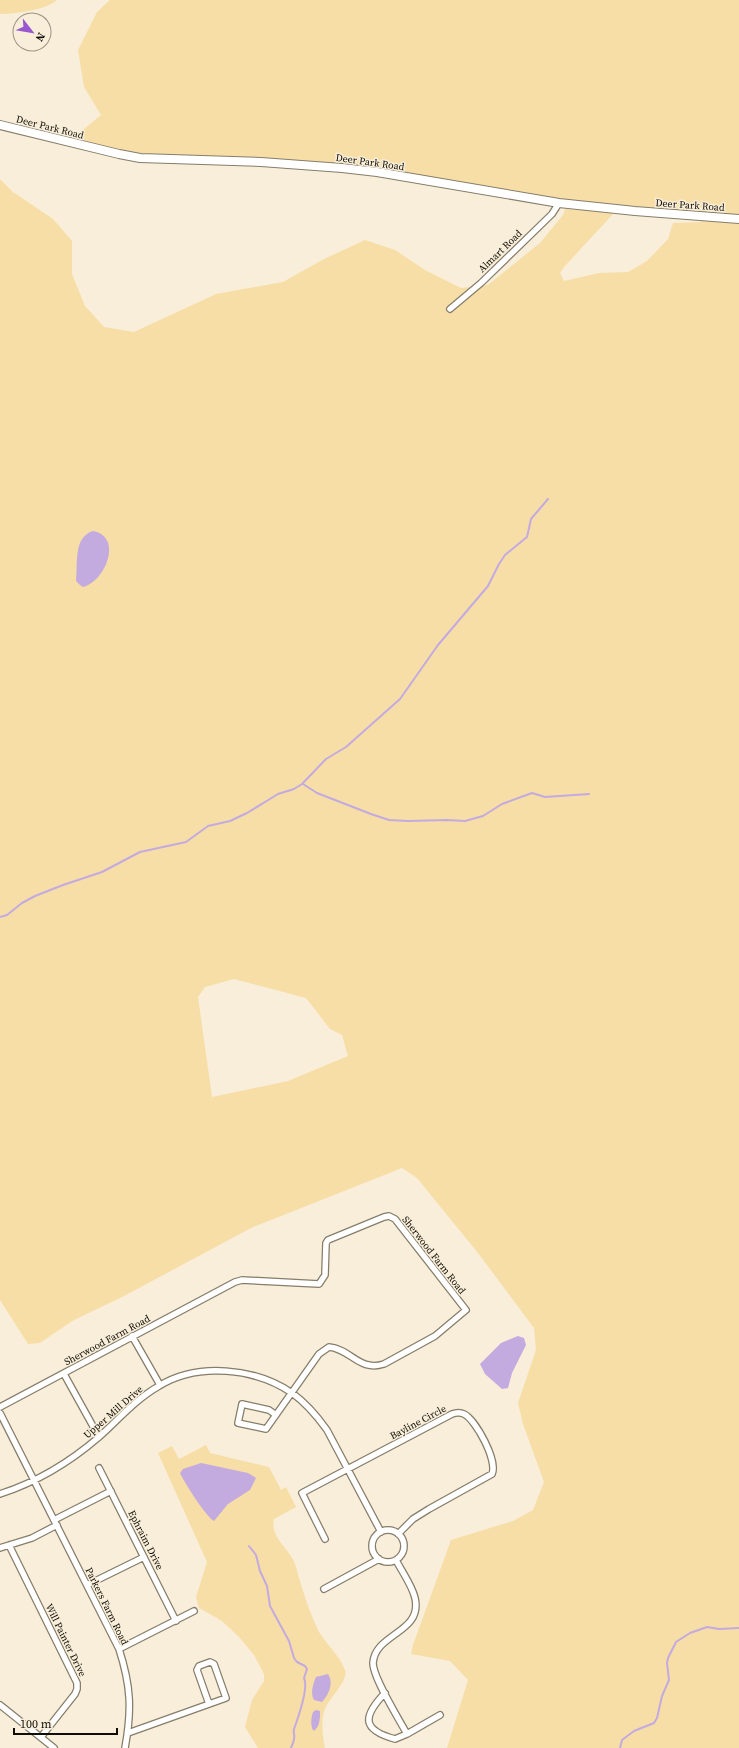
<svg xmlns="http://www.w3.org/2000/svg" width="739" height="1748" font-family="'Source Serif 4',serif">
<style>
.green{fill:#f7dea7;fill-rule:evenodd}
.water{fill:#c3aadf}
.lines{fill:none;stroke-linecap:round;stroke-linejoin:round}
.stream{stroke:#c3aadf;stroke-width:2}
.street-casing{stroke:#867d6a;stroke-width:8}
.secondary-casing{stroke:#867d6a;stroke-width:10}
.street{stroke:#fff;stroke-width:5.5}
.secondary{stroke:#fff;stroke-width:8}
.labels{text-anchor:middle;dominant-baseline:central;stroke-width:3;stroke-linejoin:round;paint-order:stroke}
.street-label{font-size:10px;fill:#100d06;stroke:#f8eed9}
</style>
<rect width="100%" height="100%" fill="#f8eed9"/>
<path class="green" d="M0,0H57C46,10 15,14 0,14Z
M110,0H739V1748H447L468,1680L450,1661L411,1654L413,1645L451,1540L513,1521L533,1510L544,1482L523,1424L518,1403L536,1350L534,1328L478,1253L417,1178L402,1168L251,1228L124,1296L72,1321L40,1343L28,1344L0,1300V179L13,192L53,219L72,241V274L85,306L104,327L134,332L216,294L283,282L324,259L365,240L395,250L425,270L461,288L488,285L540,243L563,215L565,209L574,210L581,203L410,174L145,155L123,152L72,139L101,115L84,87L78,50L97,12ZM614,213L704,219L701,222L673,223L668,239L647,261L628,272L599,273L564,281L560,273L564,267ZM234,979L306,998L330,1029L342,1035L348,1056L288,1081L212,1097L198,997L205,987Z
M206,1445L210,1453L269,1467L281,1490L286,1487L296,1507L274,1519C270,1535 285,1546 292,1558C297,1566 297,1573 300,1581C305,1598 311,1616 319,1632C327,1645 340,1656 345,1670C349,1682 327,1699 324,1712C321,1720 323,1739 325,1748H258L245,1727L252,1700L264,1681V1674L254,1655L239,1637L222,1621L199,1608L196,1597L207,1562L158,1453L172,1446L179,1459Z"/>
<path class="water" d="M93,531C123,536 106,581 83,587L80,585L76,581C78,564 73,537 93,531Z
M518,1336L524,1338L526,1345L512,1373L508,1388L502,1389L485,1374L480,1364L501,1343Z
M201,1463L248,1473L256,1478L250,1490L228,1504L214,1521C206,1517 184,1482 180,1473L183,1469Z
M328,1674C334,1683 329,1694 322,1702L314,1700C310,1693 313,1684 316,1677Z
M316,1710L320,1711C320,1719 320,1726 314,1731C310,1728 311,1717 313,1712Z"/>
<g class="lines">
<path class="stream" d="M303,784L317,793L371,814L389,820L408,821L447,820L465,821L483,816L502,804L532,793L545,797L589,794
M0,917L7,915L22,903L35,896L63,885L102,872L140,852L186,842L208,826L230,821L247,813L278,794L294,789L302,784L326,759L346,747L400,699L438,645L488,586L499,564L505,555L527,537L531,519L548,499
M249,1546L256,1555L260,1571L267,1586L270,1606L289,1641L294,1658L297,1662L305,1666L307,1669L304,1678C309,1688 298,1718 294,1729C293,1733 295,1735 294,1739C294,1742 292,1745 291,1748
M620,1748L622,1740L634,1731L654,1723L657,1718L662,1696L669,1680L667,1663L668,1658L676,1642L690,1633L707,1627L719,1629L739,1628"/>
<defs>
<path id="street" d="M450,309L481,283L552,214L559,203
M132,1336L160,1385
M64,1374L99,1437
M0,1407L235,1282L242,1280L319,1284L325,1275L326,1243L328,1240L384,1217L389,1216L395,1219L466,1310L435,1336L384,1364C359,1372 351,1349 329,1347L319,1354L266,1429L238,1423L242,1404L269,1410L276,1415
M0,1413L119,1649C131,1686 132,1710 125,1748
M99,1468L176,1621
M0,1494C37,1482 70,1462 99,1437C119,1419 136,1399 159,1386C198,1362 255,1368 292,1393C306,1403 317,1416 327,1430L381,1532
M54,1520L111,1491
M372 1546a16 16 0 1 1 32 0a16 16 0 1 1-32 0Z
M325,1539L302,1493L452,1414C457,1412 460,1412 464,1414C476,1420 498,1461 492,1474L429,1509L413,1519L398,1534
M9,1545L77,1683V1689L75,1694L41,1737
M0,1548L32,1538L57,1525
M396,1560C402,1572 412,1585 415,1598C423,1633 375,1633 373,1663C373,1678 399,1719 407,1734
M87,1585L144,1557
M324,1589L379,1559
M119,1649L194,1611
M385,1693C362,1717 362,1730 395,1739L407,1734L440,1715
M0,1705L54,1748
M128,1733L226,1698L214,1664L210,1662L199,1666L197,1670L209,1704"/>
<path id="secondary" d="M0,125L119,154L140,158L261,162L342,168L377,172L559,203L635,211L739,219"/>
</defs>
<use href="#street" class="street-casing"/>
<use href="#secondary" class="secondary-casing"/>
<use href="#street" class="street"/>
<use href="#secondary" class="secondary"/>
</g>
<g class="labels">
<g class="street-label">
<text transform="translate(50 127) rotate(14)">Deer Park Road</text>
<text transform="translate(370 162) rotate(8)">Deer Park Road</text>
<text transform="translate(690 205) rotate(4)">Deer Park Road</text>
<text transform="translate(500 251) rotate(-44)">Almart Road</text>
<text transform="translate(434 1255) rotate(52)">Sherwood Farm Road</text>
<text transform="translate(107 1340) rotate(-28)">Sherwood Farm Road</text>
<text transform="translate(113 1412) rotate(-41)">Upper Mill Drive</text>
<text transform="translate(418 1422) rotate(-28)">Bayline Circle</text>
<text transform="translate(146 1540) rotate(63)">Ephraim Drive</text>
<text transform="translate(107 1606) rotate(64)">Parkers Farm Road</text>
<text transform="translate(66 1640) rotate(64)">Will Painter Drive</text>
</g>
</g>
<g transform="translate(32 32) rotate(121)"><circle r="19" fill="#f8eed9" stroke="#9b9485"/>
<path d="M0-3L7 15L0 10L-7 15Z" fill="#9859d0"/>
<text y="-6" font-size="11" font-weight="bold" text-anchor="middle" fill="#100d06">N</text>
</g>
<path d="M14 1728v6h103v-6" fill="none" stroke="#100d06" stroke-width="2"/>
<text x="20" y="1728" font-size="12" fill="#100d06" stroke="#f8eed9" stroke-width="3" paint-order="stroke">100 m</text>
</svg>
